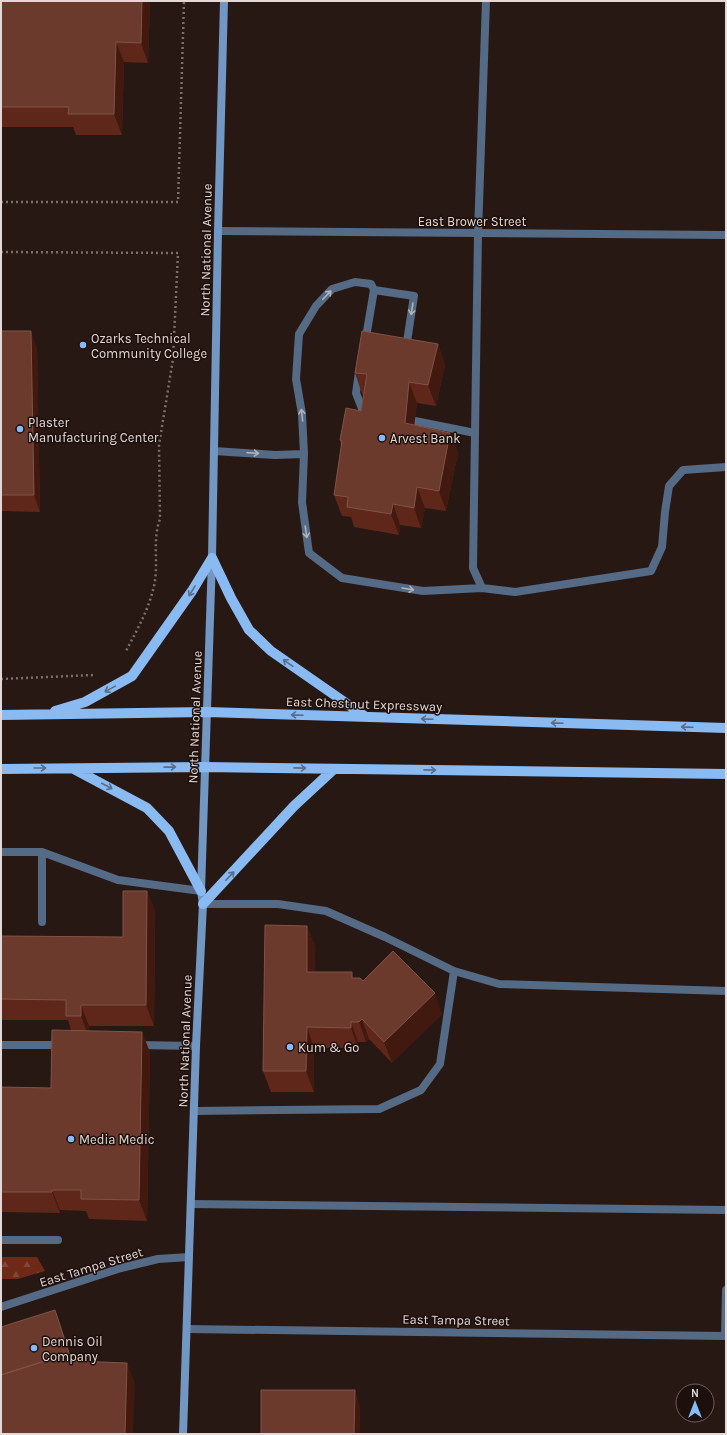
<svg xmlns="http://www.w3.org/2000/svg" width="727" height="1435" font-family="Karla,sans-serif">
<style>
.forest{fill:url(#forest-firs)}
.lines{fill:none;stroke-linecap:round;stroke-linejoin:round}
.path{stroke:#7c6f6b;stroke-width:2.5;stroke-dasharray:2 3;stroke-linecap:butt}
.service{stroke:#546a85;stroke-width:8}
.minor{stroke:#546a85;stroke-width:8}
.secondary{stroke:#7297c2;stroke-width:8}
.primary{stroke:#8abaf2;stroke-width:10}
.wall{fill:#5e2719}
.shaded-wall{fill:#42190f}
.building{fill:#6c3a2d;stroke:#7f5348}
.oneway{stroke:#b1b2b9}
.oneway2{stroke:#596d8a}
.poi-dot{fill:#85bbfb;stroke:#1d0f0b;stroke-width:1.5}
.labels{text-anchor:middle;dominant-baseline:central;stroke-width:3;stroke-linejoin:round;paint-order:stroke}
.street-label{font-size:13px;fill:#e3d8d5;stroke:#1d0f0b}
.poi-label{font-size:13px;fill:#e3d8d5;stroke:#1d0f0b;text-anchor:start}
</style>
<defs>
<pattern id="forest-firs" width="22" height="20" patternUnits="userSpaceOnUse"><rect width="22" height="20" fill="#6f2917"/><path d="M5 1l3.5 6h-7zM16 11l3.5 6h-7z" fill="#834738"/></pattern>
</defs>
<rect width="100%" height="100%" fill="#271814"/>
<path class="forest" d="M1,1257H37L45,1271L18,1279H1Z"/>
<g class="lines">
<path class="path" d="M1,202H178L184,1
M1,252L178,253L173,359L159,445L160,519C152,540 159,564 154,586C149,609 137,630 126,651
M1,679L94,675"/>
<path class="service" d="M486,1L478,233L473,568L482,588L515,592L651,571L662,547L665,512L669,486L683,470L726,467
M374,290L414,296L406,348
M359,372L356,393L363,411L370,412
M415,421L475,433
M214,451L275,455L304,454L302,502L309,553L342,578L423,591L482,588
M304,454L302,414L296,379L299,334L316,306L332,289L355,282L371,284L374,290L365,343
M1,852H42L118,880L201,891
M42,852V922
M203,904H278L326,911L385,937L454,971L499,984L726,991
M1,1045H62
M136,1045L196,1046
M194,1111L379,1109L421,1090L440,1064L454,971
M191,1204L726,1210
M1,1240H58"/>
<path class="minor" d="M218,231L726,235
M1,1307L121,1268L158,1259L189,1257
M187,1329L725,1336L726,1290"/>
<path class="secondary" d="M183,1434L196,1046L203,904L201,891L212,558L218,231L224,1"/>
<path class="primary" d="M212,558L231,598L249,630L271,651L366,717
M55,711L85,702L132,676L192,591L212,558
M1,715L207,712L726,728
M1,769L205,767L726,774
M74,769L147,808L169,831L201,891
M203,904L294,806L334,769"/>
</g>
<path class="wall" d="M1,1H150L148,63L124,62L122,135H76L73,127H1Z
M1,331L37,348L40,512L1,511Z
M438,344L445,365L436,406L417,403L414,425L450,433L458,453L446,511L425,508L421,528L400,525L399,535L354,527L351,517L342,516L334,495L341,446L340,440L361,411L364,394H362L355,373Z
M147,891L155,911L154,1026H89V1031L150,1052L147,1221L89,1219L86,1211L60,1210V1213L1,1212V1087L51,1088L71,1030L68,1020H1V936L123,937Z
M307,926L315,947L314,972L354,978L442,1014L392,1063L369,1039L366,1042H358V1048H314V1092H271L263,1071Z
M55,1310L72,1361L135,1383L1,1434Z"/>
<path class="shaded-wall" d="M142,1H150L148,63L141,43Z
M116,42L124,62L122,135L114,114Z
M31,331L37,348L40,512L34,495Z
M438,344L445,365L436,406L428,385Z
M409,382L417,403L412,443L405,423Z
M450,433L458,453L446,511L439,491Z
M417,487L425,508L421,528L414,508Z
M393,504L400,525L399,535L391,514Z
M147,891L155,911L154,1026L146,1005Z
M307,926L315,947L314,992L307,972Z
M435,993L442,1014L392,1063L384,1042Z
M81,1005L89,1026V1037L81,1016Z
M362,1019L369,1039L366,1042L359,1022Z
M351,1022L358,1042V1048L351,1028Z
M307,1027L314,1048V1092L306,1071Z
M142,1032L150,1052L147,1221L139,1200Z
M52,1190L60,1210V1213L52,1192Z
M127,1363L135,1383L133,1434H125Z
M355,1390L360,1406V1434H354Z"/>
<path class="building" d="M1,1H142L141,43L116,42L114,114H68L69,107H1Z
M1,331H31L34,495H1Z
M362,331L438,344L428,385L409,382L405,423L450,433L439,491L417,487L414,508L393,504L391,514L347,507L348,497L334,495L342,441L340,440L346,408L361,411L367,374L355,373Z
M123,891H147L146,1005H81V1016H66V1000L1,999V936L123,937Z
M265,925L307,926V972H352V978H360L363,981L393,951L435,993L384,1042L362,1019L359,1022H351V1028L307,1027L306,1071H263Z
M52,1030L142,1032L139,1200L81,1199V1190H52V1192H1V1087L51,1088Z
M55,1310L70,1356L58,1360H48L1,1375V1327Z
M48,1360L127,1363L125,1434H1V1375Z
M261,1390H355L354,1434H261Z"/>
<defs><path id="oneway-shaft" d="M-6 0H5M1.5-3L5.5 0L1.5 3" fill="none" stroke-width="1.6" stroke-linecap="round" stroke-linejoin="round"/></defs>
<g class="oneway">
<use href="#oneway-shaft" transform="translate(327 295) rotate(-46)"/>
<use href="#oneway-shaft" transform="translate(412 309) rotate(99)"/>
<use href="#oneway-shaft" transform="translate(302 415) rotate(-96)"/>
<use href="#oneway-shaft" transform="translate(253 453) rotate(4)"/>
<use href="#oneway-shaft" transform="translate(306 532) rotate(82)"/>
<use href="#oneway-shaft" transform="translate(408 589) rotate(9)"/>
</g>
<g class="oneway2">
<use href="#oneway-shaft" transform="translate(192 591) rotate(122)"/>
<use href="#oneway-shaft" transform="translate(288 663) rotate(-145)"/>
<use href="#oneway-shaft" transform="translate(110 689) rotate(151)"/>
<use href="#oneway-shaft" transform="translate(297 715) rotate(-178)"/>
<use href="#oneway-shaft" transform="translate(427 719) rotate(-178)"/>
<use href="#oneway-shaft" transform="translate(557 723) rotate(-178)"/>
<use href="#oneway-shaft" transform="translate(687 727) rotate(-178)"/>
<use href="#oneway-shaft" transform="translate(170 767) rotate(-1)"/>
<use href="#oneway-shaft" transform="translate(40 768)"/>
<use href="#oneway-shaft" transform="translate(300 768) rotate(1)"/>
<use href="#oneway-shaft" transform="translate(430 770) rotate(1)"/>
<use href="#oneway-shaft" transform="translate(107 786) rotate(27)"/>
<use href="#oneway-shaft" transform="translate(230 876) rotate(-46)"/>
</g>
<g class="poi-dot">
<circle cx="83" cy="345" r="4"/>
<circle cx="20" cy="429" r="4"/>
<circle cx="382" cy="438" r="4"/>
<circle cx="290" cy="1047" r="4"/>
<circle cx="71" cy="1139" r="4"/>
<circle cx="34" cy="1348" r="4"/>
</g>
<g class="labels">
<g class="street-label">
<text x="472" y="221">East Brower Street</text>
<text transform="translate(206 250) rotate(-89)">North National Avenue</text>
<text transform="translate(364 704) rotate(2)">East Chestnut Expressway</text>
<text transform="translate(195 717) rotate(-88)">North National Avenue</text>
<text transform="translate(185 1041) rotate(-88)">North National Avenue</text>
<text transform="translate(91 1267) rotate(-17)">East Tampa Street</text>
<text transform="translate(456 1320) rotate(1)">East Tampa Street</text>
</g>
<g class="poi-label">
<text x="91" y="338">Ozarks Technical<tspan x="91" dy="15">Community College</tspan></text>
<text x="28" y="422">Plaster<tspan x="28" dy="15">Manufacturing Center</tspan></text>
<text x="390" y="438">Arvest Bank</text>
<text x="298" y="1047">Kum &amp; Go</text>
<text x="79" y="1139">Media Medic</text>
<text x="42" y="1341">Dennis Oil<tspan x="42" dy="15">Company</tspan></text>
</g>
</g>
<rect width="727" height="1435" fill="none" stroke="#e3d8d5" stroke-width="4"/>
<g transform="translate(695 1403)"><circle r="19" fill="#1d0f0b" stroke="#6c5f5c"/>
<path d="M0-3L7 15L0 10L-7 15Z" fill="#85bbfb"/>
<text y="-6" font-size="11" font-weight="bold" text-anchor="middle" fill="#e3d8d5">N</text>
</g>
</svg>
